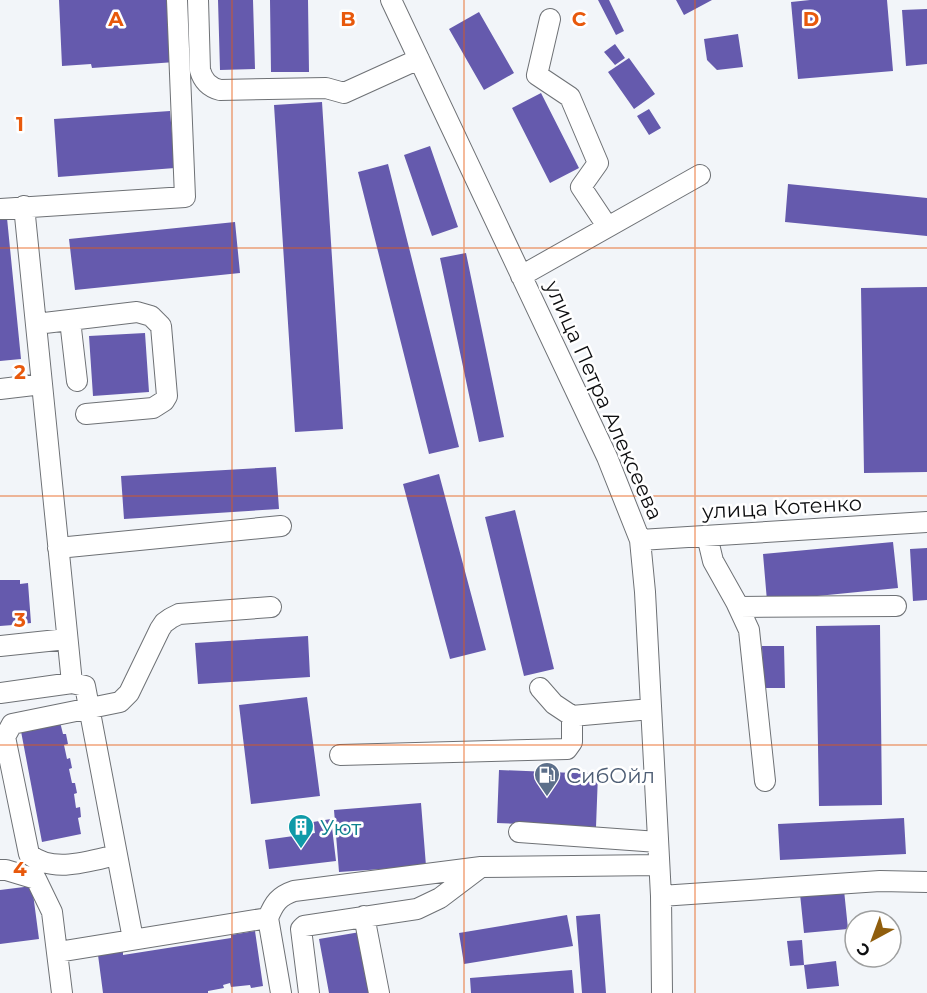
<svg xmlns="http://www.w3.org/2000/svg" width="927" height="993" font-family="Montserrat,sans-serif">
<style>
.building{fill:#655aad}
.lines{fill:none;stroke-linecap:round;stroke-linejoin:round}
.minor-casing{stroke:#6e7175;stroke-width:22}
.minor{stroke:#fff;stroke-width:20}
.grid{fill:none;stroke:#e8590c;stroke-width:1.5;stroke-opacity:0.55}
.labels{text-anchor:middle;dominant-baseline:central;stroke-width:5;stroke-linejoin:round;paint-order:stroke}
.street-label{font-size:21px;fill:#0d0e10;stroke:#fff}
.service-label{font-size:21px;fill:#4e5e75;stroke:#fff;text-anchor:start}
.culture-label{font-size:21px;fill:#0d838f;stroke:#fff;text-anchor:start}
.grid-label{font-size:20px;text-anchor:middle;font-weight:bold;fill:#e8590c;stroke:#fff;stroke-width:5;stroke-linejoin:round;paint-order:stroke}
</style>
<rect width="100%" height="100%" fill="#f2f5f9"/>
<path class="building" d="M59,0H171L175,62L92,68L91,64L62,66Z
M218,0H253L255,69L220,70Z
M270,0H308L309,72H271Z
M598,0H609L624,31L616,35Z
M676,0H712L684,15Z
M810,0H887L893,71L798,79L791,2Z
M927,9V64L906,66L902,10Z
M479,12L514,73L484,90L449,29Z
M738,34L743,67L717,70L707,60L704,39Z
M615,44L625,58L615,65L604,52Z
M629,58L655,94L634,109L608,72Z
M541,93L579,168L550,183L512,108Z
M322,102L343,429L295,432L274,105Z
M649,109L661,128L649,135L637,116Z
M170,111L175,168L58,177L54,119Z
M430,146L458,227L432,236L404,155Z
M388,164L459,447L429,454L358,172Z
M788,184L927,198V236L785,222Z
M0,218H7L21,359L0,361Z
M235,222L240,273L75,290L69,239Z
M466,253L504,437L479,442L440,258Z
M927,287V472L864,473L861,288Z
M145,333L149,392L93,396L89,336Z
M276,467L279,509L124,519L121,476Z
M439,474L486,650L450,659L403,484Z
M515,510L554,669L524,676L485,517Z
M893,542L898,588L767,601L763,554Z
M927,548V600L913,601L910,549Z
M0,580H20V584L28,583L31,623L22,624V627L18,628H13V625L0,626Z
M880,625L882,805L819,806L816,626Z
M308,636L310,677L198,684L195,643Z
M762,646H784L785,688H763Z
M307,697L320,796L251,804L239,705Z
M59,718L63,734H66L68,744L64,745L67,759L70,758L72,768L69,769L72,783H75L77,793L74,794L76,808L80,807L81,817L78,818L81,834L42,842L20,726Z
M499,770L598,774L596,827L497,823Z
M421,803L426,866L339,872L334,810Z
M904,818L906,854L780,860L778,824Z
M331,819L336,861L269,869L265,840L315,833L313,822Z
M32,886L39,939L0,944V890Z
M844,890L848,929L804,933L800,894Z
M600,914L606,993H582L576,916Z
M567,915L573,946L464,964L459,933Z
M255,931L263,986L251,988L250,985L231,987L230,983L223,985L224,988L208,991V993H103L98,955L123,951V955L231,938V935Z
M360,932L370,993H329L319,939Z
M802,940L804,965L790,966L787,941Z
M836,961L839,986L807,989L804,965Z
M572,970L574,993H471L470,978Z"/>
<g class="lines">
<defs>
<path id="minor" d="M198,0L200,70C203,81 209,87 220,90L326,88L344,93L419,59
M391,0L607,457L640,540L645,592L661,896L662,993
M550,19L537,75L570,97L598,163L581,187L607,226
M0,209L185,197L177,0
M521,276L700,175
M70,320L77,381
M36,324L137,312L151,316L161,326L167,396L164,401L153,408L86,414
M42,384L72,683
M0,389L42,384L24,206
M707,536L713,561L736,602L749,630L765,781
M640,540L927,522
M58,548L281,526
M739,607L896,606
M0,646L67,639
M540,688L554,704L572,716L651,709
M0,693L72,683L85,686L133,939
M340,755L567,749L572,742V716
M519,832L658,842
M116,855C90,861 52,874 29,854L5,737L12,724L120,702L129,693L160,629L164,623L171,618L179,614L271,607
M0,870H6L36,879L52,912L62,993
M661,896L880,881L927,882
M364,916L379,993
M268,918L281,993
M58,952L268,918C274,903 279,896 294,891L481,867
M309,993L301,929L304,926L417,909L440,898L481,867L659,865"/>
</defs>
<use href="#minor" class="minor-casing"/>
<use href="#minor" class="minor"/>
</g>
<path class="grid" d="M232,0V993M464,0V993M695,0V993M0,248H927M0,496H927M0,745H927"/>
<defs>
<symbol id="fuel-pin" viewBox="-11 -11 22 30"><path d="M0 17L-7.5 6A9.5 9.5 0 1 1 7.5 6Z" fill="#5c6f8a" stroke="#fff"/><path d="M-5.5-6h7V0h2V4h1.3V-2.5L3-4.5l.8-.8L6-3V5H2.5V1h-1V6h-7ZM-4.2-4.7v3.2H.2V-4.7Z" fill="#fff"/></symbol>
<symbol id="building-pin" viewBox="-11 -11 22 30"><path d="M0 17L-7.5 6A9.5 9.5 0 1 1 7.5 6Z" fill="#0f9aa8" stroke="#fff"/><path d="M-4-6H4V6H1V3H-1V6H-4ZM-2.5-4.3h1.7v1.8h-1.7ZM.8-4.3h1.7v1.8H.8ZM-2.5-1h1.7V.8h-1.7ZM.8-1h1.7V.8H.8Z" fill="#fff"/></symbol>
</defs>
<g fill-rule="evenodd">
<use href="#fuel-pin" x="532" y="760" width="30" height="40"/>
<use href="#building-pin" x="286" y="812" width="30" height="40"/>
</g>
<g class="labels">
<g class="street-label">
<text transform="translate(604 400) rotate(66)">улица Петра Алексеева</text>
<text transform="translate(782 507) rotate(-3)">улица Котенко</text>
</g>
<g class="service-label">
<text x="566" y="775">СибОйл</text>
</g>
<g class="culture-label">
<text x="320" y="827">Уют</text>
</g>
</g>
<g class="grid-label">
<text x="116" y="26">A</text>
<text x="348" y="26">B</text>
<text x="579" y="26">C</text>
<text x="811" y="26">D</text>
<text x="20" y="131">1</text>
<text x="20" y="379">2</text>
<text x="20" y="627">3</text>
<text x="20" y="876">4</text>
</g>
<g transform="translate(873 939) rotate(221)"><circle r="28" fill="#ffffff" stroke="#9e9f9f" stroke-width="1.5"/>
<path d="M0-4.5L10 22L0 15L-10 22Z" fill="#905e0d"/>
<text y="-9" font-size="16" font-weight="bold" text-anchor="middle" fill="#0d0e10">С</text>
</g>
</svg>
